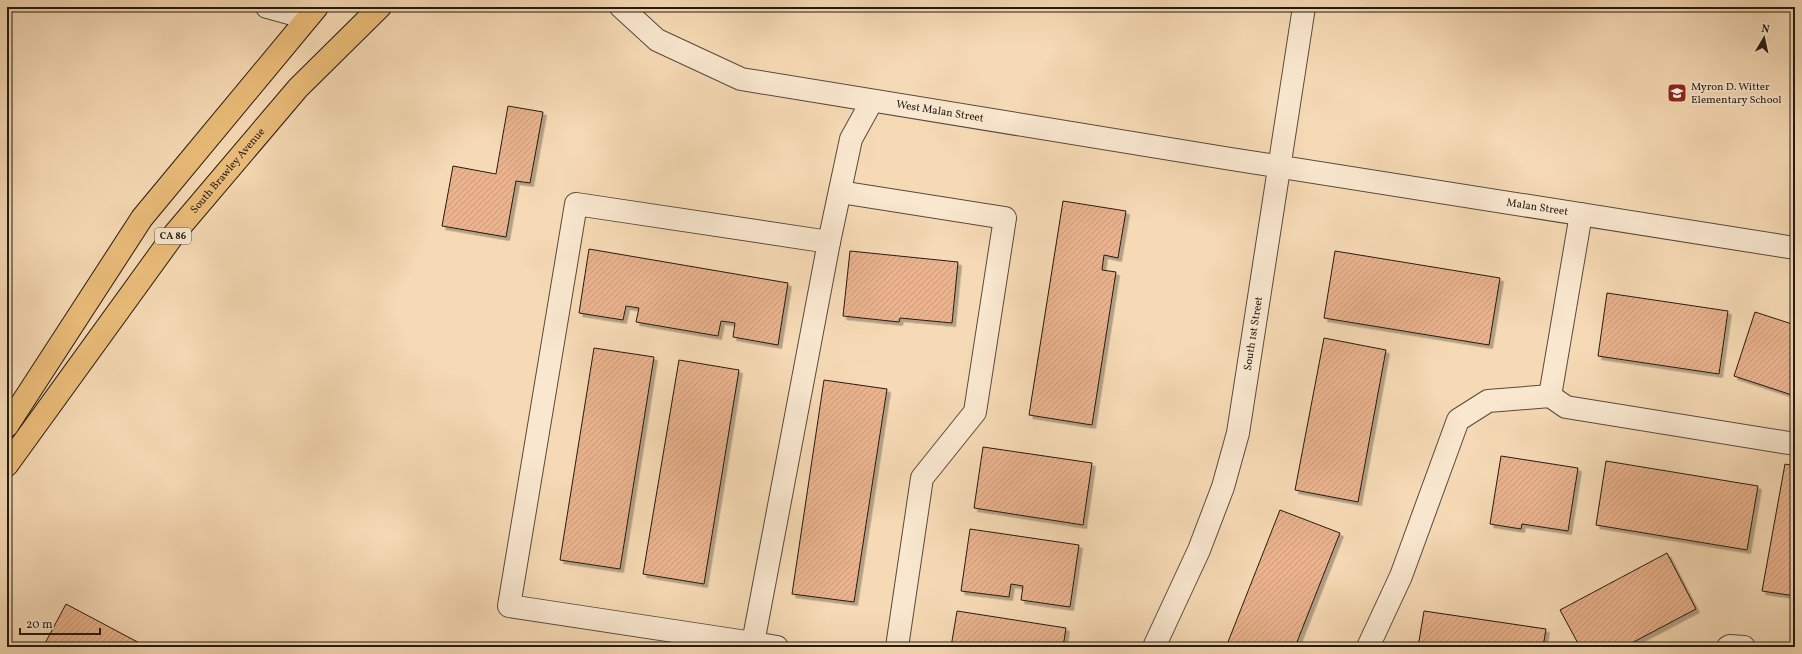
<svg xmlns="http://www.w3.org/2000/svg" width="1802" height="654" font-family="Vollkorn,serif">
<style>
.building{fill:url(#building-hatch);stroke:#241a11;filter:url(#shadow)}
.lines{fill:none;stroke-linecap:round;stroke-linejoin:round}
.minor-casing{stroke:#584a3a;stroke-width:24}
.highway-casing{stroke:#241a11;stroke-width:24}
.minor{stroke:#f9e7cf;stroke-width:22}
.highway{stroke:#ebbd7a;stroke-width:22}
.labels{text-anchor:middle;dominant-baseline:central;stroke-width:3.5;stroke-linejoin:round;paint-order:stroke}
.shield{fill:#f9e7cf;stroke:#64584a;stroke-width:1}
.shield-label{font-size:10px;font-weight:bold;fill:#241a11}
.poi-label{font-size:11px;fill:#241a11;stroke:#f9e7cf;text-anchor:start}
.street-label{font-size:11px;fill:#241a11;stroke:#f9e7cf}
</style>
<defs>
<pattern id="building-hatch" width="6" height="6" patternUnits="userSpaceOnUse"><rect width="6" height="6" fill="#eab38e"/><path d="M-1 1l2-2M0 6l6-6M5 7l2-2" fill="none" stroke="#c99979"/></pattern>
<filter id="shadow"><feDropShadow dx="3.5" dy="3.5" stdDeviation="0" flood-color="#0004"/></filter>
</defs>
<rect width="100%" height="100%" fill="#f6dab5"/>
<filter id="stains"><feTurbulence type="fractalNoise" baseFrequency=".005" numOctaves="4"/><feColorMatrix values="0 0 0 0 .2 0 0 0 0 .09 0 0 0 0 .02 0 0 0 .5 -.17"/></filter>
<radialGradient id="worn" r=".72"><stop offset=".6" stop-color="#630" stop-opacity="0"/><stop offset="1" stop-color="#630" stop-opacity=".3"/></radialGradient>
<path class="building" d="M508,106L543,112L530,183L516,181L506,237L442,226L453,166L496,174Z
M1063,201L1126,211L1118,258L1104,255L1102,270L1116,272L1092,425L1029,415Z
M589,249L788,283L778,345L733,337L735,323L721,321L718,336L636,322L639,308L626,306L623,320L579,313Z
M850,251L958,262L952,323L900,318L899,322L843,316Z
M1335,251L1500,278L1489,345L1324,318Z
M1607,293L1728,311L1719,374L1598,356Z
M1755,312L1795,325V396L1734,376Z
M1324,338L1386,350L1358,502L1295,490Z
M594,348L654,357L620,569L560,560Z
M679,360L739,370L704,584L643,574Z
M824,380L887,389L854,602L792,594Z
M983,447L1092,463L1083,525L974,508Z
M1501,456L1578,468L1568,531L1522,524L1521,529L1490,524Z
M1606,461L1758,486L1747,550L1596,525Z
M1785,464L1795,466V596L1762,591Z
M1280,510L1340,533L1295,647H1226Z
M970,529L1079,545L1070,607L1021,600L1023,586L1011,584L1009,597L961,591Z
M1667,553L1696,609L1624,647H1580L1560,610Z
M66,604L147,647H43Z
M957,611L1066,628L1063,647H951Z
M1424,611L1546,629L1543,647H1418Z"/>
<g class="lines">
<defs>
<g id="minor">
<path d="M267,7L307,18"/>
<path id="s1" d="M621,7L657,40L741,79L1231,159L1795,248"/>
<path d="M840,192L1005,218L975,412L922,478L897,647"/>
<path d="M1550,396L1581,214"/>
<path d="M753,643L509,606L576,204L829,242"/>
<path d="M777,647L753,643L829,242L851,139L872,101"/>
<path id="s2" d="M1154,647L1199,550L1223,487L1238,433L1304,7"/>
<path d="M1368,647L1401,576L1458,420L1488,401L1550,396L1566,407L1795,444"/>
<path d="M1728,647L1730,646L1744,647"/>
</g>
<g id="highway">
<path d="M7,426L142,218L317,7"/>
<path id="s3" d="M7,465L175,233L298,88L380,7"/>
</g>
</defs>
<use href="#minor" class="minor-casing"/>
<use href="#highway" class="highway-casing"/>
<use href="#minor" class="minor"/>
<use href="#highway" class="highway"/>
</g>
<defs>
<symbol id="school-square" viewBox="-11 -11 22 22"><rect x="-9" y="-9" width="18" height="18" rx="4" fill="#8f2418" stroke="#f9e7cf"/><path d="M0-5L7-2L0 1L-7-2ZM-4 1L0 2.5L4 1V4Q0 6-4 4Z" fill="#fff"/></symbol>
</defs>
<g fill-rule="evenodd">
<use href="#school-square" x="1666" y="82" width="22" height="22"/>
</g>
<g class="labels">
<rect class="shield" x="155" y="228" width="36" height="16" rx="3"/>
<g class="shield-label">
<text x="173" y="236">CA 86</text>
</g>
<g class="poi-label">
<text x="1691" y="87">Myron D. Witter<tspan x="1691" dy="13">Elementary School</tspan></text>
</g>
<g class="street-label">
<text stroke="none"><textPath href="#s1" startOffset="343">West Malan Street</textPath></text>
<text stroke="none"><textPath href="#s3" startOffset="368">South Brawley Avenue</textPath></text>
<text stroke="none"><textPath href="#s1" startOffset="948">Malan Street</textPath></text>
<text stroke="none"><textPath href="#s2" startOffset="331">South 1st Street</textPath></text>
</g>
</g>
<rect width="1802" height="654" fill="none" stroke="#f6dab5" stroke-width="24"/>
<rect x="8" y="8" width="1786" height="638" fill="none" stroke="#241a11" stroke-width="2"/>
<rect x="12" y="12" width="1778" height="630" fill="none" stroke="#241a11"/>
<g transform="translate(1764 38) rotate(9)" stroke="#f9e7cf" stroke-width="3" paint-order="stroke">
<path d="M0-3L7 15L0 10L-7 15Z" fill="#241a11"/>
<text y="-6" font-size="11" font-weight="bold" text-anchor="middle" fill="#241a11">N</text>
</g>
<path d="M20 628v6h80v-6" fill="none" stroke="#241a11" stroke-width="2"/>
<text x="26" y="628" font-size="12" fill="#241a11" stroke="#f9e7cf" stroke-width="3" paint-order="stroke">20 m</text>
<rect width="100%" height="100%" filter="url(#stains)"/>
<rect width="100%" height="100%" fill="url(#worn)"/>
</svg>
